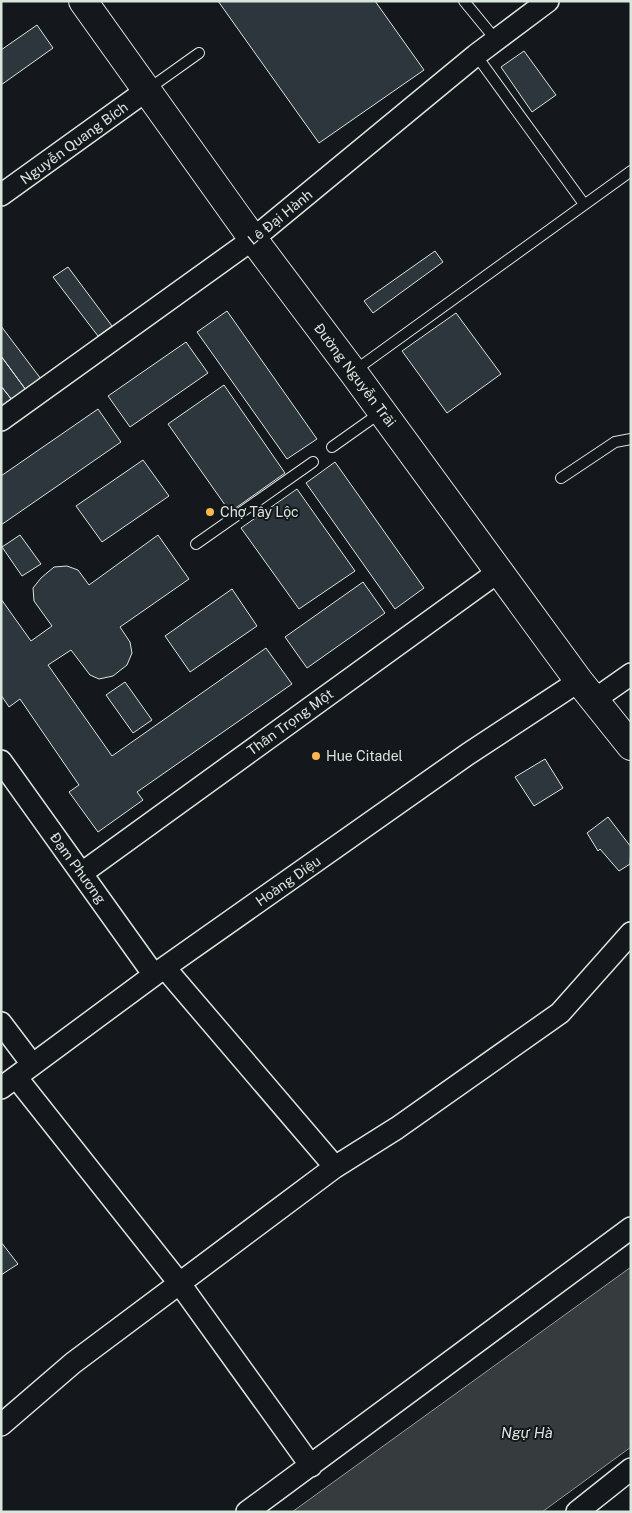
<svg xmlns="http://www.w3.org/2000/svg" width="632" height="1513" font-family="'Public Sans',sans-serif">
<style>
.water{fill:#363b3e;stroke:#939e99}
.building{fill:#2c363c;stroke:#d8e6dc}
.lines{fill:none;stroke-linecap:round;stroke-linejoin:round}
.lane-casing{stroke:#d8e6dc;stroke-width:12}
.street-casing{stroke:#d8e6dc;stroke-width:24}
.secondary-casing{stroke:#d8e6dc;stroke-width:30}
.lane{stroke:#14181c;stroke-width:10}
.street{stroke:#14181c;stroke-width:21}
.secondary{stroke:#14181c;stroke-width:28}
.poi-dot{fill:#ffb74d;stroke:#14181c;stroke-width:2}
.labels{text-anchor:middle;dominant-baseline:central;stroke-width:4;stroke-linejoin:round;paint-order:stroke}
.street-label{font-size:14px;fill:#d8e6dc;stroke:#14181c}
.poi-label{font-size:14px;fill:#d8e6dc;stroke:#14181c;text-anchor:start}
.water-label{font-size:15px;font-style:italic;fill:#d8e6dc;stroke:#14181c}
</style>
<rect width="100%" height="100%" fill="#14181c"/>
<path class="water" d="M631,1267V1447L542,1512H292Z"/>
<path class="building" d="M218,1H375L424,70L319,143Z
M37,25L53,48L1,85V50Z
M524,51L556,95L532,112L501,67Z
M435,251L443,262L373,313L364,301Z
M68,267L112,326L98,336L53,277Z
M227,311L317,439L287,459L197,332Z
M456,313L501,374L447,413L402,351Z
M1,326L41,379L26,390L1,356Z
M186,342L208,373L130,427L108,396Z
M1,356L26,390L12,400L1,386Z
M224,385L285,473L230,512L168,424Z
M1,386L12,400L1,408Z
M98,409L121,442L1,525V476Z
M143,460L169,496L102,542L76,506Z
M335,462L424,588L395,609L306,483Z
M297,489L355,571L299,609L241,528Z
M20,535L41,564L22,576L2,547Z
M158,535L189,579L120,627L130,642L132,653L127,665L113,676L99,679L90,675L71,650L48,665L112,756L266,648L292,684L137,792L143,800L98,832L69,792L79,785L20,699L9,707L1,695V599L31,641L52,626L34,601L33,588L41,578L54,567L67,566L78,570L89,585Z
M363,582L385,613L307,668L285,637Z
M232,589L257,626L190,672L165,636Z
M125,682L152,720L133,733L106,695Z
M545,759L563,788L534,806L515,777Z
M608,817L631,847L630,864L619,871L600,849L598,851L587,833Z
M1,1242L18,1264L1,1275Z"/>
<g class="lines">
<defs>
<path id="lane" d="M464,1L496,40
M476,55L584,204
M147,90L199,53
M354,371L631,171
M332,447L380,413
M561,478L615,442L631,439
M196,544L313,462"/>
<path id="street" d="M1,195L147,90
M1,420L253,239L476,55L548,1
M594,700L631,674
M1,761L154,975
M82,873L498,572
M165,968L335,1167
M1,1023L32,1064
M16,1077L180,1284L311,1466
M1,1088L154,975L468,754L579,681
M1,1425L73,1363L335,1167L397,1128L560,1013L631,933
M247,1512L631,1228
M577,1512L631,1469"/>
<path id="secondary" d="M83,1L253,239L353,372L579,681L631,746"/>
</defs>
<use href="#lane" class="lane-casing"/>
<use href="#street" class="street-casing"/>
<use href="#secondary" class="secondary-casing"/>
<use href="#lane" class="lane"/>
<use href="#street" class="street"/>
<use href="#secondary" class="secondary"/>
</g>
<g class="poi-dot">
<circle cx="210" cy="512" r="5"/>
<circle cx="316" cy="756" r="5"/>
</g>
<g class="labels">
<g class="street-label">
<text transform="translate(74 143) rotate(-36)">Nguyễn Quang Bích</text>
<text transform="translate(280 217) rotate(-39)">Lê Đại Hành</text>
<text transform="translate(355 375) rotate(53)">Đường Nguyễn Trãi</text>
<text transform="translate(290 722) rotate(-36)">Thân Trọng Một</text>
<text transform="translate(78 868) rotate(54)">Đạm Phương</text>
<text transform="translate(288 881) rotate(-35)">Hoàng Diệu</text>
</g>
<g class="poi-label">
<text x="220" y="512">Chợ Tây Lộc</text>
<text x="326" y="756">Hue Citadel</text>
</g>
<g class="water-label">
<text x="527" y="1432">Ngự Hà</text>
</g>
</g>
<rect width="632" height="1513" fill="none" stroke="#d8e6dc" stroke-width="5"/>
</svg>
